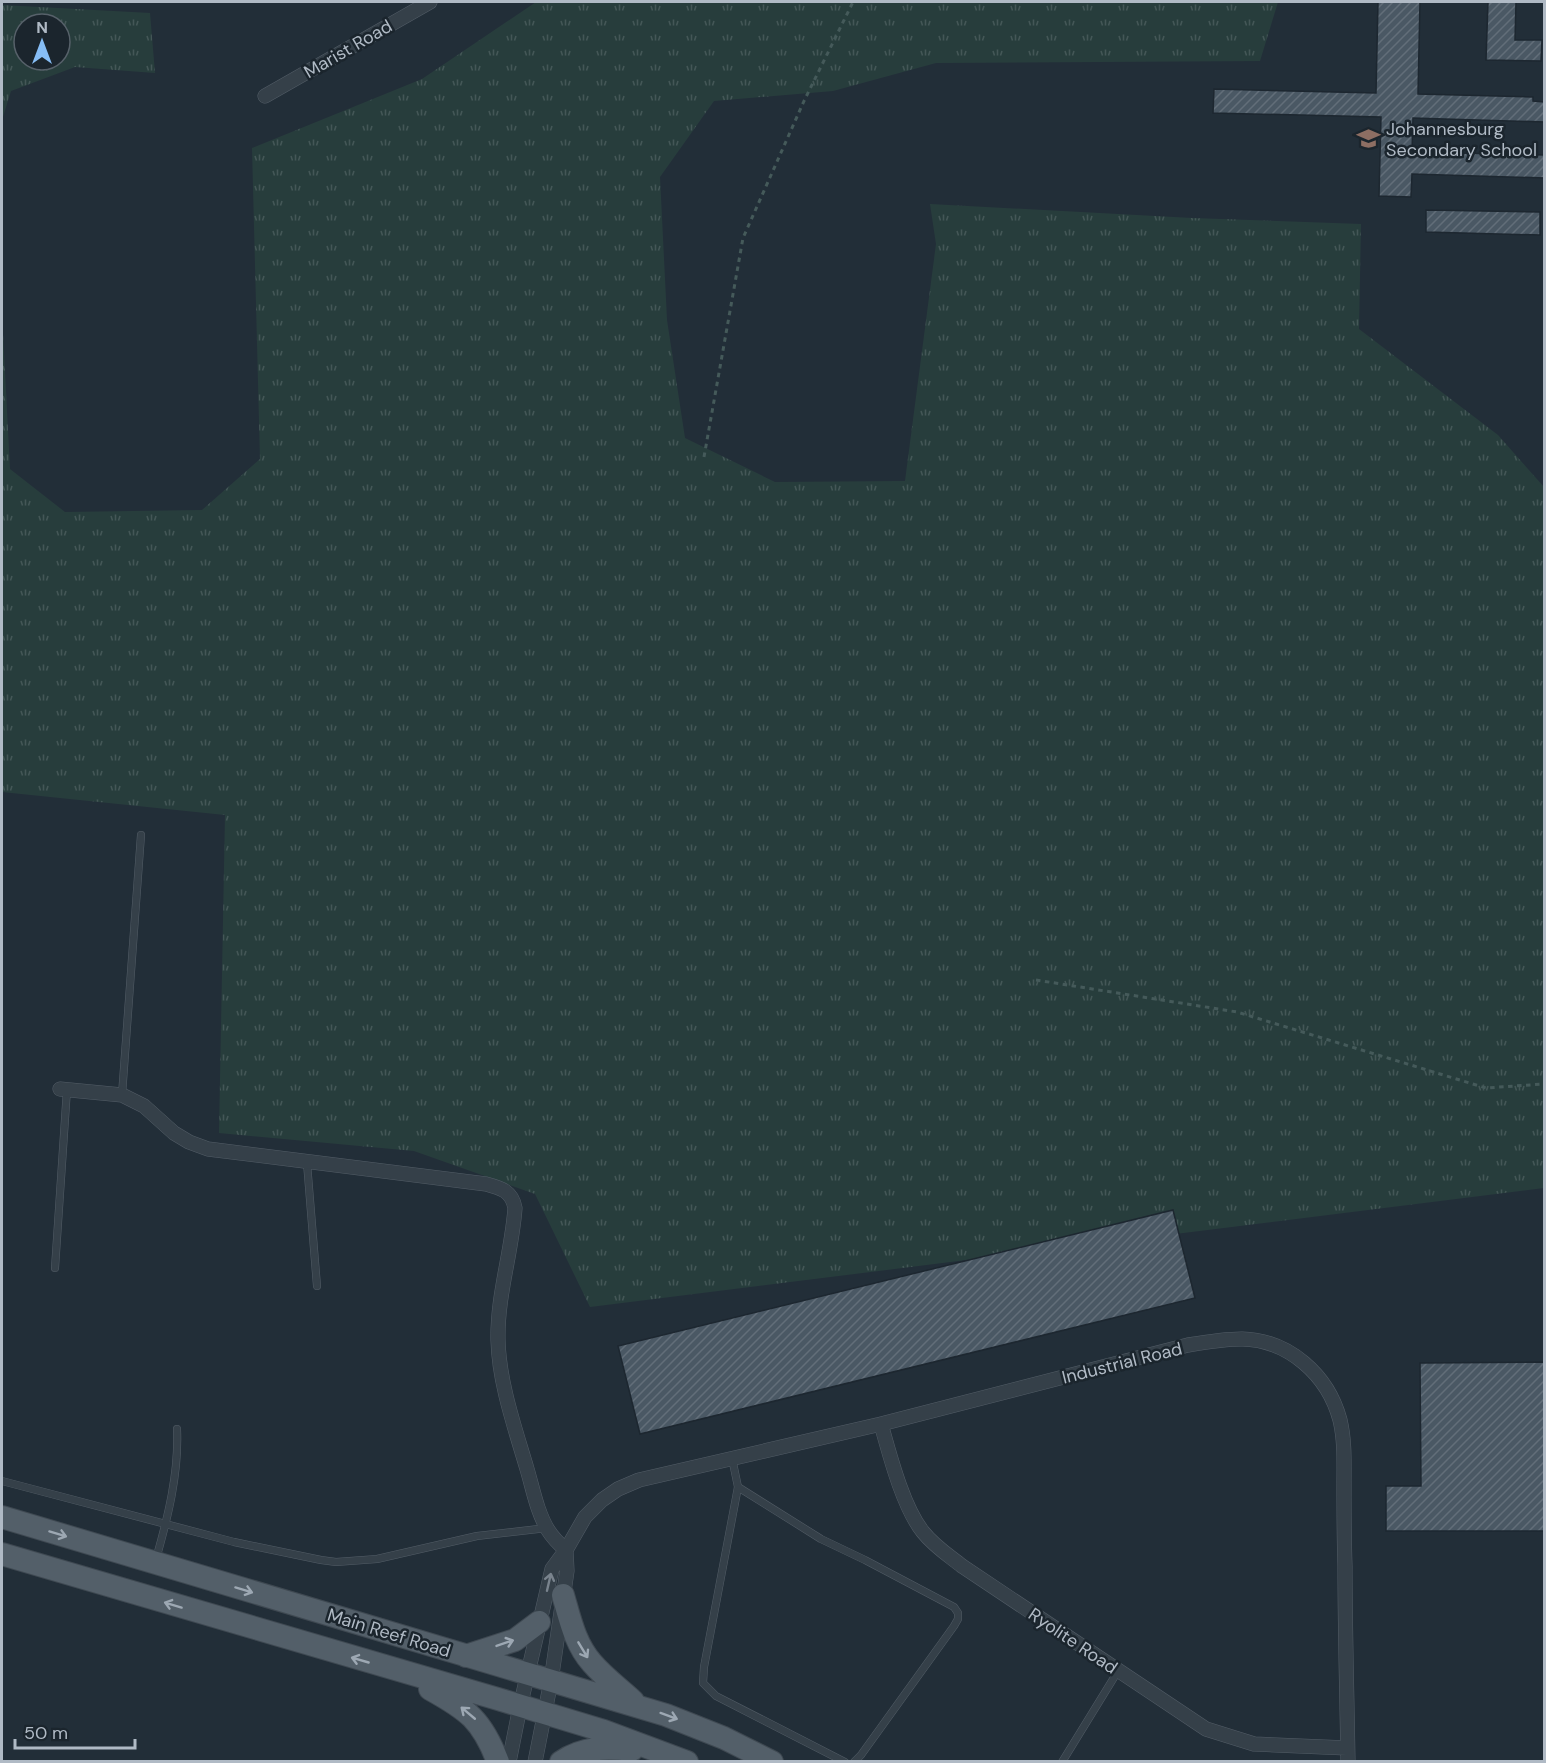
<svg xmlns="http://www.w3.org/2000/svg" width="1546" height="1763" font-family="'DM Sans',sans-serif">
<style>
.park{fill:url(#park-tufts);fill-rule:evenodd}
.building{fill:url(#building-hatch);stroke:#1d2730;stroke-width:1.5}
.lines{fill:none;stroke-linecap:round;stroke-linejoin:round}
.service-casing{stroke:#535d67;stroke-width:8}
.minor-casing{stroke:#535d67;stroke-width:15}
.primary-casing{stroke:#3f4952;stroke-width:24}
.path{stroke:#455a5a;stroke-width:3;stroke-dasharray:4.5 4.5;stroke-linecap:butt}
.service{stroke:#354049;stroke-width:7}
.minor{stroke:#354049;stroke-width:14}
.primary{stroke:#535f69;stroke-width:22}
.oneway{stroke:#9da8b3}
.oneway2{stroke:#79838d}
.labels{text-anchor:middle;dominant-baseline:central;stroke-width:5;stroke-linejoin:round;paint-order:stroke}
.street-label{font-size:18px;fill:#b0bac5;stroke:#1b252d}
.poi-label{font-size:18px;fill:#b0bac5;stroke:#1b252d;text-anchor:start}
</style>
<defs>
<pattern id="park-tufts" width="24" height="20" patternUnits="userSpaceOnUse" patternTransform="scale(1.5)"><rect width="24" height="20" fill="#273d3c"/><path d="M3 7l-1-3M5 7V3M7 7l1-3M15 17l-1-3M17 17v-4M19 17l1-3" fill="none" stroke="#445757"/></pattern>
<pattern id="building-hatch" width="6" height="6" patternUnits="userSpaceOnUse" patternTransform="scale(1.5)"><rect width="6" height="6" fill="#4a5864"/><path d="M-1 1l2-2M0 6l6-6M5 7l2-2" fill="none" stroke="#626e79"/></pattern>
</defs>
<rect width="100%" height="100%" fill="#222e38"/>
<path class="park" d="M536,2H1278L1260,61L936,63L833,91L714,101L660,177L667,320L685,438L775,482L905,481L936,244L930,204L1192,218L1361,224L1359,329L1498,435L1544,487V1188L590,1307L535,1194L414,1151L219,1133L225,815L2,792V314L10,469L65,512L202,510L260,459L252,148L422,79Z
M2,5L150,13L155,73L75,67L11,91L2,120ZM24,24H60V60H24Z"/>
<path class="building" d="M1378,2H1420L1418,94L1533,97V101L1545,102V122L1413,118L1412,152L1545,155V178L1412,174L1411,197L1379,196L1381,117L1213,113L1214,89L1376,93Z
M1488,2H1516L1515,40H1542L1541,61L1486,60Z
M1426,210L1540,212V235L1426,232Z
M1173,1210L1195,1298L640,1434L618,1346Z
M1545,1362V1531H1386V1486H1421L1420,1363Z"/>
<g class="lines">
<defs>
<path id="service" d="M122,1095L141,835
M307,1163L317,1286
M55,1268L67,1089
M732,1458L738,1487L704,1667L703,1683L716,1696L845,1762
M2,1481L234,1542L321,1560L336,1562L377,1559L477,1536L547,1528
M738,1487L821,1539L865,1560L954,1607L958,1613V1619L954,1626L861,1755L854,1762
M156,1559C168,1517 179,1473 177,1429
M1062,1762L1118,1671"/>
<path id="minor" d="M265,96L430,2
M60,1089L122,1095L144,1106L174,1133L189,1142L208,1149L486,1184C501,1188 512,1191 515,1208C512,1252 497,1295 498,1340C499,1383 515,1428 527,1469C533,1489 537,1512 548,1530C553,1538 559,1544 566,1550L567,1571L551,1681L535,1762
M881,1424C890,1456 903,1507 923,1532C934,1546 948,1555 962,1566L1206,1729L1254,1744L1347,1748
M509,1762L520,1707L552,1569L566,1550L585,1517L602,1500L618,1489L639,1480L881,1424L1188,1345C1206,1342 1224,1339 1242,1339C1289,1340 1328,1375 1340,1420C1345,1441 1344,1463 1344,1484C1344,1511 1344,1538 1345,1566C1345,1631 1347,1696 1348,1762"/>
<path id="primary" d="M2,1517L666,1715L724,1738L772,1762
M2,1554L498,1699L604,1731L687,1762
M563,1595C570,1619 575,1644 592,1663C604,1677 620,1689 633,1701
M466,1656L515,1640L539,1622
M430,1689C468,1710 482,1720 498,1762
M561,1762C583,1747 606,1747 632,1750"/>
</defs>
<use href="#service" class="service-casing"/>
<use href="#minor" class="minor-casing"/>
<use href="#primary" class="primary-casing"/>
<path class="path" d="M704,457L743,238L804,101L853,2
M1036,980L1237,1012L1486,1088L1544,1084"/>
<use href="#service" class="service"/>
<use href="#minor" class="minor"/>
<use href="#primary" class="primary"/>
</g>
<defs><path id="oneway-shaft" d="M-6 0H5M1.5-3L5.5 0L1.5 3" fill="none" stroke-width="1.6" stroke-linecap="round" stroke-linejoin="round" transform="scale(1.5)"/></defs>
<g class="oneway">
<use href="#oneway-shaft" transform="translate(58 1534) rotate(17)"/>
<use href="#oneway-shaft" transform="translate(244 1590) rotate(17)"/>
<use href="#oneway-shaft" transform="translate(173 1605) rotate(-163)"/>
<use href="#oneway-shaft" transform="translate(505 1643) rotate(-19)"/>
<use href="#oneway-shaft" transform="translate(583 1650) rotate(59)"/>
<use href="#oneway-shaft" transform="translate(360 1660) rotate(-164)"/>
<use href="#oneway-shaft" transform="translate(468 1713) rotate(-140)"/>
<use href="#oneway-shaft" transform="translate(669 1716) rotate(20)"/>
</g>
<use class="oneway2" href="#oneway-shaft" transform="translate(549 1582) rotate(-77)"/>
<defs>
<symbol id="school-bare" viewBox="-9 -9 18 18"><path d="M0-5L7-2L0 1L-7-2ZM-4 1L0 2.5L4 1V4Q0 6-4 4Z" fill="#8d6e63" stroke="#1b252d" stroke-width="2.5" paint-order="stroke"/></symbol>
</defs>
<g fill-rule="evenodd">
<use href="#school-bare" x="1352" y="122" width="33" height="33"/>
</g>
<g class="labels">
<g class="street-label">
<text transform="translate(348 49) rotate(-30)">Marist Road</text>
<text transform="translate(1122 1363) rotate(-14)">Industrial Road</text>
<text transform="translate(389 1633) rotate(17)">Main Reef Road</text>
<text transform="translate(1073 1641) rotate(34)">Ryolite Road</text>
</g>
<g class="poi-label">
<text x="1386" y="129">Johannesburg<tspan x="1386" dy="21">Secondary School</tspan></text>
</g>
</g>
<rect width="1546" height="1763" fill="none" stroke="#b0bac5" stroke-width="6"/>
<g transform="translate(42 42)"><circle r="28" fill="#1b252d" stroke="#57616a" stroke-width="1.5"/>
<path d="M0-4.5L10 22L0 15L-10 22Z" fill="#86bdf5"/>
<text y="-9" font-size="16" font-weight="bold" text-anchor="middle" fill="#b0bac5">N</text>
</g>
<path d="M15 1739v9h120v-9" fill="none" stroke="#b0bac5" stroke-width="3"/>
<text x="24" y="1739" font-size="18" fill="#b0bac5" stroke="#1b252d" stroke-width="4.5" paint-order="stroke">50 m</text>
</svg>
